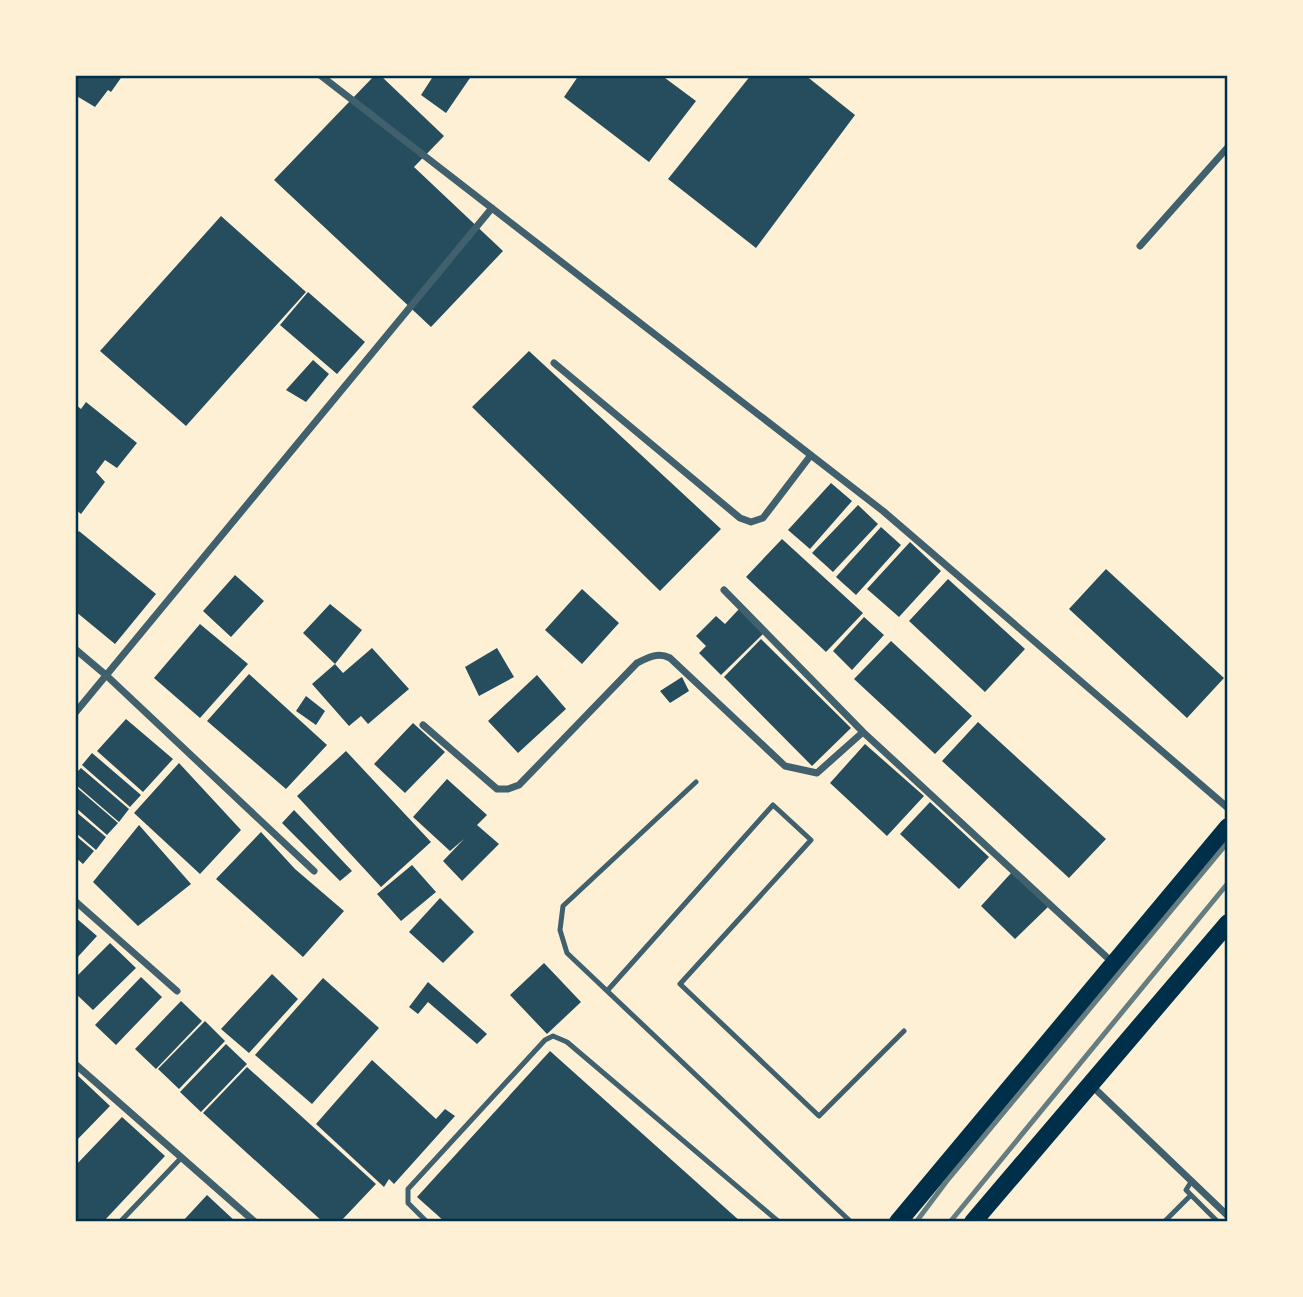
<svg xmlns="http://www.w3.org/2000/svg" width="1303" height="1297" font-family="'PT Sans Narrow',sans-serif">
<style>
.building{fill:#264d5e}
.lines{fill:none;stroke-linecap:round;stroke-linejoin:round}
.service{stroke:#3f606c;stroke-width:5}
.minor{stroke:#3f606c;stroke-width:7}
.primary{stroke:#003049;stroke-width:18}
.rail{stroke:#657d81;stroke-width:5}
.neatline{fill:none;stroke:#003049;stroke-width:2.5}
</style>
<rect width="100%" height="100%" fill="#fdf0d5"/>
<path class="building" d="M75,75H123L111,92L108,90L95,107L75,95Z
M375,75H380L444,136L414,167L503,251L431,327L274,180Z
M434,75H472L446,113L421,95Z
M579,75H661L696,101L649,162L564,97Z
M751,75H805L855,115L756,248L668,179Z
M221,216L306,292L186,426L100,351Z
M308,292L365,342L337,374L280,325Z
M529,351L721,529L660,591L472,407Z
M313,360L329,374L306,402L286,390Z
M86,402L137,443L117,468L105,460L96,472L105,482L81,514L75,509V404L81,409Z
M831,483L852,501L810,549L788,530Z
M858,505L878,524L833,572L812,553Z
M881,527L901,545L856,595L836,577Z
M79,531L156,594L115,644L75,611V536Z
M782,539L863,613L826,652L746,577Z
M910,542L941,571L899,617L867,589Z
M1106,569L1224,678L1187,718L1069,609Z
M235,575L264,601L231,637L203,611Z
M948,579L1025,649L985,692L909,621Z
M582,589L619,623L582,664L545,630Z
M330,604L362,630L335,664L303,633Z
M739,609L763,634L721,675L699,653L706,646L696,636L716,616L725,624Z
M864,617L884,635L852,670L833,651Z
M200,624L248,664L200,718L154,678Z
M761,639L851,728L812,766L724,677Z
M891,641L972,716L935,754L854,679Z
M372,648L409,689L368,724L361,716L349,726L312,684L335,664L343,673Z
M497,648L514,677L479,696L465,667Z
M249,674L327,745L286,789L207,721Z
M537,675L566,709L518,753L488,721Z
M682,677L689,691L670,703L660,691Z
M306,696L325,711L316,725L296,711Z
M126,719L173,759L143,792L97,751Z
M978,722L1106,839L1069,878L942,761Z
M413,723L445,752L405,793L374,764Z
M865,744L924,796L887,836L830,783Z
M346,751L431,842L381,887L297,796Z
M92,753L141,795L130,807L82,765Z
M179,763L241,830L200,874L134,813Z
M81,768L129,809L119,822L75,784V774Z
M447,779L487,815L477,825L499,844L462,881L443,861L464,839L450,851L413,817Z
M75,786L118,823L107,835L75,807Z
M930,802L989,857L959,889L900,834Z
M294,810L318,835L352,871L340,881L282,823Z
M75,811L106,837L96,850L75,832Z
M139,825L191,884L138,926L93,882Z
M261,832L295,869L344,911L303,957L216,879Z
M75,835L94,851L83,864L75,857Z
M412,865L436,892L401,921L377,894Z
M1012,872L1048,907L1015,939L981,906Z
M440,898L474,932L443,963L409,932Z
M75,917L97,936L75,960Z
M110,943L136,968L93,1010L75,993V978Z
M544,963L581,1002L547,1034L510,995Z
M272,974L298,999L249,1053L221,1029Z
M141,977L162,997L116,1045L95,1025Z
M323,978L379,1028L312,1104L255,1055Z
M428,982L487,1034L477,1044L428,1002L418,1014L409,1007Z
M181,1001L202,1021L156,1069L135,1049Z
M205,1021L225,1041L179,1089L158,1069Z
M226,1044L247,1064L201,1112L180,1092Z
M550,1051L741,1222H445L417,1197Z
M372,1060L436,1119L445,1109L455,1116L394,1184L389,1179L384,1187L316,1124Z
M247,1067L376,1184L340,1222H323L203,1113Z
M75,1073L110,1106L75,1142Z
M122,1117L165,1156L103,1222H75V1166Z
M207,1195L236,1222H182Z"/>
<g class="lines">
<path class="service" d="M696,782L563,906L560,930L567,953L851,1222
M607,991L773,805L811,840L680,984L819,1116L904,1031
M1191,1182L1186,1190L1218,1222
M120,1222L182,1157
M427,1222L408,1203V1189L545,1040L553,1036L567,1042L779,1222
M1164,1222L1191,1195"/>
<path class="minor" d="M320,75L883,511L1228,808
M1140,246L1228,147
M554,363L740,518L751,522L763,518L811,455
M724,590L863,732L1112,962
M75,649L107,676L314,871
M75,713L492,208
M423,725L497,789H508L519,785L637,663C649,657 658,652 670,658L785,766L817,773L863,732
M75,901L177,991
M75,1064L255,1222
M1091,1085L1228,1216"/>
<path class="primary" d="M898,1222L1228,827
M973,1222L1228,923"/>
<path class="rail" d="M916,1222L946,1182L1228,842
M950,1222L1228,883"/>
</g>
<rect width="1303" height="1297" fill="none" stroke="#fdf0d5" stroke-width="154"/>
<rect x="77" y="77" width="1149" height="1143" class="neatline"/>
</svg>
